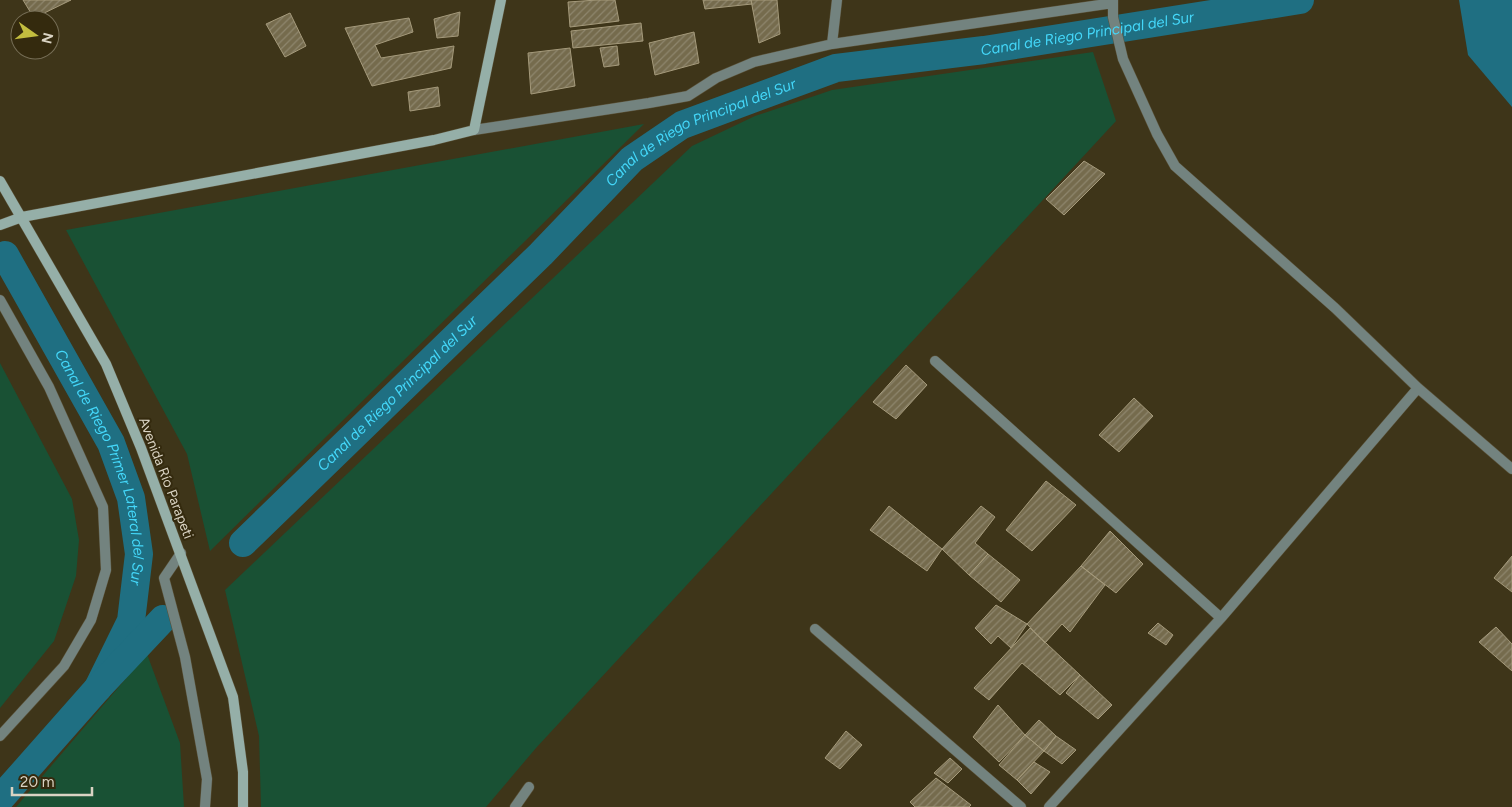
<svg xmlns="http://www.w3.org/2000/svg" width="1512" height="807" font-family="Figtree,sans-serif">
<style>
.green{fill:#195134}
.water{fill:#1f6f82}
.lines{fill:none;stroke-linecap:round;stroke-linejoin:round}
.canal{stroke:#1f6f82;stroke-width:28}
.building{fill:url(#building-hatch);stroke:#a59a7b}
.lane-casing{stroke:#5a5138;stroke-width:11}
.street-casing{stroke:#5a5138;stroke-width:11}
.secondary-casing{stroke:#5a5138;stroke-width:11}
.lane{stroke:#73837f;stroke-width:10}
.street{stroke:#73837f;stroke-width:10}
.secondary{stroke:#95afa8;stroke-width:10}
.labels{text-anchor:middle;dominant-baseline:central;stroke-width:4;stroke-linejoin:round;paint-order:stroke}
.street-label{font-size:14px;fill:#d9d3c3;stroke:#342a0e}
.water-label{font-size:15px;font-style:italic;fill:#44d7f9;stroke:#342a0e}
</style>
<defs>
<pattern id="building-hatch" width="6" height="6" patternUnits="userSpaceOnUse" patternTransform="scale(1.25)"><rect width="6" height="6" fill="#756b4d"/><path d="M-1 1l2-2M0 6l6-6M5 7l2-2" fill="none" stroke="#8e866d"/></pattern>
</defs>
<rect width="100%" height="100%" fill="#3e3519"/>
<path class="green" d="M1093,52L1116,121L536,748L486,807H261L259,736L225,590L692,146L755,116L832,90Z
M644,124L210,551L187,454L66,230Z
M0,363L72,499L79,540L76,576L54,641L0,708Z
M147,654L180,743L184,807H16Z"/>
<path class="water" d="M1459,0H1512V107L1468,55Z"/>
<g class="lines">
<g class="canal">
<path id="s1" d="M5,255L111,443L131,498L139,554L131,621L98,688"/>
<path id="s2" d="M243,543L541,254L632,159L682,125L836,68L984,50L1300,0"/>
<path d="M0,799L98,688L163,619"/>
</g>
</g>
<path class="building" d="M23,0H71L34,18Z
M597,0H615L619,21L570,27L568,2Z
M703,0H751L752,4L705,9Z
M751,0H777L780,34L759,43Z
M460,12L458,36L437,38L434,19Z
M290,13L306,46L285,57L266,24Z
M409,18L413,32L375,45L381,58L454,46L451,68L372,86L345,28Z
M641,23L643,41L573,48L571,31Z
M694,32L699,63L655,75L649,43Z
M617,46L619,65L604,67L600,48Z
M570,48L575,86L531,94L528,53Z
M438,87L440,106L410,111L408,92Z
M1084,161L1105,174L1064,215L1046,199Z
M906,365L927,385L896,419L873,402Z
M1134,398L1153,416L1119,452L1099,435Z
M1046,481L1076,505L1032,551L1006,530Z
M889,506L942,549L927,571L870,530Z
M981,506L995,517L975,543L988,554L969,575L942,549Z
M1110,531L1143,564L1116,593L1081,566Z
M988,554L1020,580L1001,602L969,575Z
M1512,556V592L1494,578Z
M1081,566L1105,585L1070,632L1062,624L1045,643L1027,624Z
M996,605L1027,624L1011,648L998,636L991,644L975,628Z
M1158,623L1173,635L1166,645L1148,633Z
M1496,627L1512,644V671L1479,642Z
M1030,628L1080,675L1060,695L1022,663L989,700L974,688Z
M1080,675L1112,705L1098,719L1066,693Z
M998,705L1025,735L999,762L973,737Z
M1039,720L1056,736L1044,751L1025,735Z
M846,731L862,745L840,769L825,758Z
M1025,735L1044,751L1017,780L999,765Z
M1056,736L1076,750L1062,764L1044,751Z
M950,758L962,769L948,783L934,773Z
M1034,762L1050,772L1031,794L1017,780Z
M936,778L971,805L969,807H915L910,802Z"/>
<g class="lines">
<defs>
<path id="lane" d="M181,553L164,578L185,657L207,779L205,807"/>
<path id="street" d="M1113,0V17L1123,59L1157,134L1175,166L1335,308L1418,388L1512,469
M832,44L837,0
M474,130L649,103L688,96L716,78L754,62L832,44L1113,3
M0,300L49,387L103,507L106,570L91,620L64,666L0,736
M935,361L1221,618
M815,629L1021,807
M515,807L529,787
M1049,807L1221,618L1418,388"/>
<path id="secondary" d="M0,181L106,364L141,448L233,697L243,772V807
M0,225L22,217L434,140L474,130L501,0"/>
</defs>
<use href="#lane" class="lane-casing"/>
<use href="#street" class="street-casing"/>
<use href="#secondary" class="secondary-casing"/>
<use href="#lane" class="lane"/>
<use href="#street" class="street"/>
<use href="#secondary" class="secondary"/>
</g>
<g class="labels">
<g class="street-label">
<text transform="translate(166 478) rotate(69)">Avenida Río Parapeti</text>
</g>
<g class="water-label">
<text stroke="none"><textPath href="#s2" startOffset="1025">Canal de Riego Principal del Sur</textPath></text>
<text stroke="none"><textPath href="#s2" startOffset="620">Canal de Riego Principal del Sur</textPath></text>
<text stroke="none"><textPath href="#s2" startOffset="215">Canal de Riego Principal del Sur</textPath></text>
<text stroke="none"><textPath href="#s1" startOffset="236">Canal de Riego Primer Lateral del Sur</textPath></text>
</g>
</g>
<g transform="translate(35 35) rotate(104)"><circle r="24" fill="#342a0e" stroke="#766e56"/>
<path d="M0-4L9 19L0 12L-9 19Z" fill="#c3bd3f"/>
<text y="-8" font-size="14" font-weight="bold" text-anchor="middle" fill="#d9d3c3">N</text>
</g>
<path d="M12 787v8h80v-8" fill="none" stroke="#d9d3c3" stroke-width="2.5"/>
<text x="20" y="787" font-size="15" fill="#d9d3c3" stroke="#342a0e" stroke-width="4" paint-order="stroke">20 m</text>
</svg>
